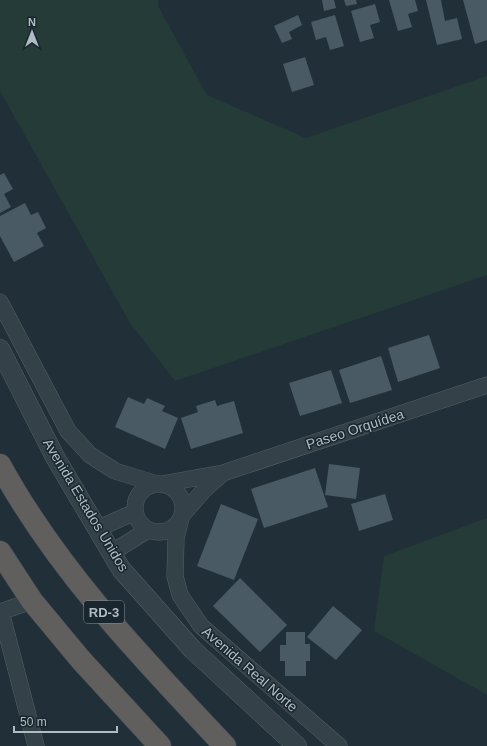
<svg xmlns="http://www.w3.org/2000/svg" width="487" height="746" font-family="Arial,sans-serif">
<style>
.green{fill:#243b38}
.building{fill:#4a5a64}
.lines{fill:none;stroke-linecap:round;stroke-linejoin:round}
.minor-casing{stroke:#535f66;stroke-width:17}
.tertiary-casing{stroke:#535f66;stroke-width:20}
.trunk-casing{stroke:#404c53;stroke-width:23}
.minor{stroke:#354148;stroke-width:16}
.tertiary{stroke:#354148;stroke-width:19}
.trunk{stroke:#605f5d;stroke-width:22}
.labels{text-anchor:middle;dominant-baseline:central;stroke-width:3;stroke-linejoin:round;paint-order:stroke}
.shield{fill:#1a262d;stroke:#838f97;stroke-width:1}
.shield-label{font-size:13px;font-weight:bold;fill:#b0bcc5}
.street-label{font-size:14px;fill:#b0bcc5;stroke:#1a262d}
</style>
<rect width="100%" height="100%" fill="#212f38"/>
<path class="green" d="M0,0H158V6L207,95L306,138L487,76V275L175,381L130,323L0,91Z
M487,518V695L374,631L384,556Z"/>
<path class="building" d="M322,0H334L336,8L324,11Z
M344,0H356L357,4L346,6Z
M389,0H415L418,11L408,14L412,27L398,31Z
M426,0H441L445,21L457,18L462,39L437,45Z
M463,0H487V40L475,44Z
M375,4L380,22L370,25L374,38L360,42L351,11Z
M298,15L302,25L289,32L292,39L282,43L274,26Z
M335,15L344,46L330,50L326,37L316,40L311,22Z
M305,57L314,85L292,92L283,64Z
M4,173L13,189L4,194L11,207L0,213V175Z
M25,203L31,215L38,212L46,228L37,233L44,246L14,262L0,236V216Z
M429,335L440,368L398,382L388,348Z
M381,356L392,390L350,403L339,370Z
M331,370L342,403L300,416L289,383Z
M128,397L144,404L147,398L165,406L162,411L178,418L165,449L115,427Z
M215,400L217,406L234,401L243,433L191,449L181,418L198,412L196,406Z
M329,464L360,468L356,499L325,495Z
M315,468L328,507L264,528L251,489Z
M385,494L393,520L359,531L351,504Z
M221,504L258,519L234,580L197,566Z
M240,578L287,625L260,652L213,606Z
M333,606L362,630L336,660L307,637Z
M286,632H305V644H310V661H306V676H285V661H280V645H286Z"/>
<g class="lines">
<defs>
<path id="minor" d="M0,302L68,431L90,455L115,471L157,484
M135 508a24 24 0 1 1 48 0a24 24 0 1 1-48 0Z
M162,484L223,473L487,385
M183,514L204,490L222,474
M181,518L176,538L175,576L180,595L201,626L339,746
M97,529L135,512
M111,553L148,530
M0,612L32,601
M1,612L36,746"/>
<path id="tertiary" d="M0,349L55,457L121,569L193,650L297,746"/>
<path id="trunk" d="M0,465C58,571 143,659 225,746
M0,552L32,601L81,660L160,746"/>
</defs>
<use href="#minor" class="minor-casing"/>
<use href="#tertiary" class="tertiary-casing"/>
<use href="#trunk" class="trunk-casing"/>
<use href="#minor" class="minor"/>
<use href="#tertiary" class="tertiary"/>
<use href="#trunk" class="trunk"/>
</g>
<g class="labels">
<rect class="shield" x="84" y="601" width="40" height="22" rx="3"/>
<g class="shield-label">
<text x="104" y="612">RD-3</text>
</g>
<g class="street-label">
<text transform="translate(355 429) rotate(-18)">Paseo Orquídea</text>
<text transform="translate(86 505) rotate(59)">Avenida Estados Unidos</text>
<text transform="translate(250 669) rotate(41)">Avenida Real Norte</text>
</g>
</g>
<g transform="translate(32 32)" stroke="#1a262d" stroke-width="3" paint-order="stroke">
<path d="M0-3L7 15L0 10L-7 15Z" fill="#b0bcc5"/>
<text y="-6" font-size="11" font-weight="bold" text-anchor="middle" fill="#b0bcc5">N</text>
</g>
<path d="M14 726v6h103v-6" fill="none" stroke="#b0bcc5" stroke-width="2"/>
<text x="20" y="726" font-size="12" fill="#b0bcc5" stroke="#1a262d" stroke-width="3" paint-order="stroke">50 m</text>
</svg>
